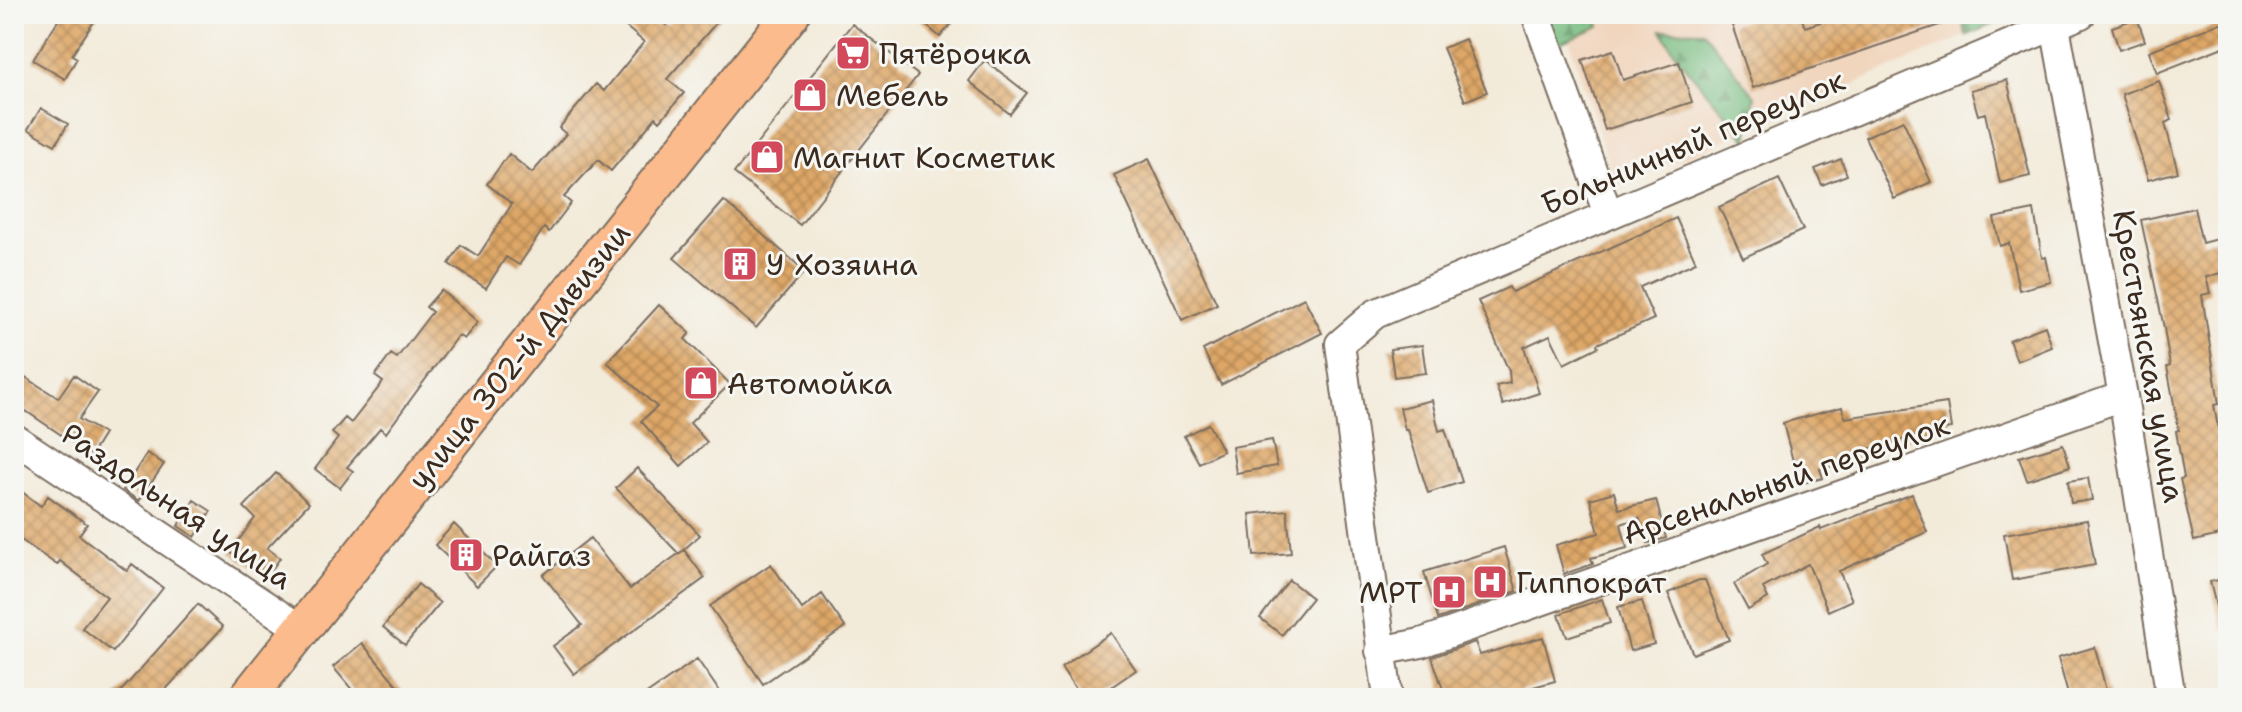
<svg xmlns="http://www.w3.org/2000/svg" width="2242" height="712" font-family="'Shantell Sans',sans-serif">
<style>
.built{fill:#f1d5bd}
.forest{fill:url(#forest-firs);stroke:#5a734f;stroke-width:2}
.building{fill:url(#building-cross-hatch)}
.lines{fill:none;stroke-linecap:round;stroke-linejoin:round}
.minor-casing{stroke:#7b6e60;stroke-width:32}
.major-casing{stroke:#7b6e60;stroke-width:40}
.minor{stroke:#fff;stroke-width:28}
.major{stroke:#fbbb8c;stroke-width:36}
.labels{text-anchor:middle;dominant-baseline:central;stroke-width:6;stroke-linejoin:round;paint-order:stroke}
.poi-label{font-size:30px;fill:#3b2a1e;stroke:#f6f6f2;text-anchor:start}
.street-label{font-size:30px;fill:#3b2a1e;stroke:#f6f6f2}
</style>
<defs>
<pattern id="forest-firs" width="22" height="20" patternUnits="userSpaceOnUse" patternTransform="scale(2)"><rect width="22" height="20" fill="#78bc80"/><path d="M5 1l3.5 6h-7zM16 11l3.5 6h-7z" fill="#649968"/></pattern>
<pattern id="building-cross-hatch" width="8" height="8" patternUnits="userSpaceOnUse" patternTransform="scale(2)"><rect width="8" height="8" fill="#dea767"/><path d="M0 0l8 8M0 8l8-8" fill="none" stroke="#b58854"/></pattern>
</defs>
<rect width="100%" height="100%" fill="#f6f6f2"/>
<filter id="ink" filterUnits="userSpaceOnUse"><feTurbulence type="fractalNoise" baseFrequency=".0125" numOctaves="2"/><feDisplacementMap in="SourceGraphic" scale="16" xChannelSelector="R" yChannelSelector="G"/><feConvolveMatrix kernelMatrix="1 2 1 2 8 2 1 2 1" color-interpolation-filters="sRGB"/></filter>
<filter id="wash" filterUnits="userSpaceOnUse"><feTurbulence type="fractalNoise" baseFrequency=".006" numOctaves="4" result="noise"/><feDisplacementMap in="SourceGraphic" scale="32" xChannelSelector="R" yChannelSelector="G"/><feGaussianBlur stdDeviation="1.8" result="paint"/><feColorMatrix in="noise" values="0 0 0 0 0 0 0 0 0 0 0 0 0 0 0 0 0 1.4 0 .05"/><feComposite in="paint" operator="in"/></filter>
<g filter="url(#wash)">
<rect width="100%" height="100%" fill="#f3ebda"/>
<path class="built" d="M1561,14H2016L1616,187Z"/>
<path class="forest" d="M1544,14H1596L1600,26L1555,45Z
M1961,14H2016L1966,36Z
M1661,30L1703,31L1755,96L1747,140L1678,58Z"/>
<g id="blocks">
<path class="building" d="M62,14H99L72,55L77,58L65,79L33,60Z
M635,14H653L666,25L675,14H724L667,79L684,93L660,121L656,117L611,171L598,160L564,197L571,203L549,232L544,228L519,265L506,257L486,288L449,264L461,245L478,256L512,204L487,184L509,154L532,173L566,134L559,128L596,84L604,91L644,42L625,26Z
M913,14H960L940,37Z
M1764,14H1800L1805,27L1845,14H1963V17L1753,88L1732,25Z
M2137,18L2145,41L2119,50L2112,27Z
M2228,20V45L2157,73L2149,51Z
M852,24L918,75L800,225L734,173Z
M1465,39L1487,92L1465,101L1443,48Z
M1613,50L1623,80L1679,62L1692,102L1605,130L1582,60Z
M985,60L1027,93L1010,114L969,81Z
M2007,80L2030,176L2000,183L1985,113L1978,115L1971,90Z
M2159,81L2172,120L2165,123L2178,172L2148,180L2122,94Z
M41,108L68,124L55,145L28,129Z
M1903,120L1931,182L1894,199L1865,137Z
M1149,159L1217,304L1182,320L1114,175Z
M1841,159L1847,175L1822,185L1815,169Z
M1779,179L1803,230L1743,258L1719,207Z
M724,201L805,271L756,328L674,258Z
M2194,208L2202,243L2228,236V271L2206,277L2210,293L2202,295L2219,404L2214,405L2225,468L2228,467V533L2194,541L2180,479L2184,478L2176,431L2179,430L2167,367L2170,366L2164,328L2141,220Z
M2034,210L2042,258L2046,257L2051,282L2019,290L2009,243L2000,246L1994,218Z
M1676,218L1696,262L1640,287L1654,319L1597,344L1598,347L1564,364L1550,335L1524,347L1539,393L1503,405L1496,386L1510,383L1509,371L1478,301L1509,287L1512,292Z
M441,290L478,322L464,339L458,335L386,433L380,428L347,467L353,471L340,488L315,469L338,438L332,433L345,418L351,423L383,382L375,376L391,354L397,358L432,312L426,307Z
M1304,298L1322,333L1221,385L1203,350Z
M659,305L690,333L685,339L730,384L690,423L707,442L681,466L641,421L657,407L607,362Z
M2045,326L2052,347L2017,361L2009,340Z
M1422,345L1426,373L1394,377L1390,349Z
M19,373L58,398L74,375L98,392L79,419L104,434L91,455L14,403V382Z
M1432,400L1439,431L1445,429L1462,482L1428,493L1408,430H1405L1400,408Z
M1947,403L1951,428L1917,434L1918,436L1856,452L1858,460L1820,469L1823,478L1799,484L1783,423L1842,407L1845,418Z
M1208,424L1223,451L1199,463L1184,436Z
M1272,440L1277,466L1236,473L1232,447Z
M2063,444L2070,466L2027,480L2019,457Z
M147,453L164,464L139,501L123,490Z
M637,468L700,535L679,554L616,488Z
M276,473L309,503L267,548L280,558L266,578L230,552L255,518L244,507Z
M2088,478L2092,500L2071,503L2068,481Z
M14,486L41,506L48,496L87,524L79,535L127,571L132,564L163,588L113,652L82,628L107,597L60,561L57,565L14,535Z
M1614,492L1619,509L1656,500L1666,538L1648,543L1639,518L1621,524L1627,548L1591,558L1593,564L1564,574L1556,545L1599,533L1590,499Z
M1912,494L1927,532L1839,571L1852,600L1828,611L1808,564L1763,588L1768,598L1748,610L1734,584L1767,564L1762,554L1820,527L1821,530Z
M194,500L211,511L195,537L178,526Z
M1287,510L1291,553L1254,556L1250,514Z
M2087,520L2095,565L2012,580L2004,534Z
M454,524L497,566L477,586L435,545Z
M590,538L630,589L684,550L705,578L574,674L553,646L582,625L543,575Z
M1504,547L1517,591L1438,619L1424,572Z
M771,564L802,609L822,594L845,627L763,684L710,606Z
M2228,578V630H2222L2210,582Z
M1289,580L1312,598L1282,635L1260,618Z
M1699,580H1705L1729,640L1693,654L1668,593Z
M418,584L440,603L405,645L383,627Z
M1602,599L1610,623L1567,637L1559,614Z
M1642,601L1654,644L1630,651L1618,607Z
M198,604L223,627L158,698H115Z
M1111,633L1136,670L1095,698H1082L1061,667Z
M1543,637L1555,681L1494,698H1446L1432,657L1475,642L1480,655Z
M362,643L372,655L408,698H359L333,667Z
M2095,647L2108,698H2069L2058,658Z
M697,659L724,698H641Z"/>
</g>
</g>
<g filter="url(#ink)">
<use href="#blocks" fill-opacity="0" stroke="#7b6e60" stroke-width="2"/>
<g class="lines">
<defs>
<path id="minor" d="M1536,14L1608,214
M2055,26L2123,396L2171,698
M14,438L302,630
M1380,651L1421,643L2123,396
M1388,698L1340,344L1375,314L2081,14"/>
<path id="major" d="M247,698L791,14"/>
</defs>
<use href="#minor" class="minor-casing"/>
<use href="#major" class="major-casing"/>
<use href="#minor" class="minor"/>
<use href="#major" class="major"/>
</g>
</g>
<defs>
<symbol id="supermarket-square" viewBox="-11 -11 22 22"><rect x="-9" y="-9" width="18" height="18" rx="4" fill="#d1495b" stroke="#f6f6f2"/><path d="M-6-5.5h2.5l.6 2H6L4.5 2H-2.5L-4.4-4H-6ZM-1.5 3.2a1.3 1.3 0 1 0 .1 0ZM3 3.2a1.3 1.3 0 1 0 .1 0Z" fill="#fff"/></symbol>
<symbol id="shop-square" viewBox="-11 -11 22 22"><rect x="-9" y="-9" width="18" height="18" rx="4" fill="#d1495b" stroke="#f6f6f2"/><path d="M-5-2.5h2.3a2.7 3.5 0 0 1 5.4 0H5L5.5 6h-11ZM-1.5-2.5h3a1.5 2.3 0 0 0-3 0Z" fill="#fff"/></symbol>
<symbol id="building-square" viewBox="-11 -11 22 22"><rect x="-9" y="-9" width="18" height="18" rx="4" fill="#d1495b" stroke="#f6f6f2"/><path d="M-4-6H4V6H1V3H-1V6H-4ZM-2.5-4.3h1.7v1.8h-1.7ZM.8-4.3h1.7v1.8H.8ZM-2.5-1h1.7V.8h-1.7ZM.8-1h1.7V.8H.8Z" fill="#fff"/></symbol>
<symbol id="hospital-square" viewBox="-11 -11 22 22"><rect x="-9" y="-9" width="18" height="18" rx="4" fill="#d1495b" stroke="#f6f6f2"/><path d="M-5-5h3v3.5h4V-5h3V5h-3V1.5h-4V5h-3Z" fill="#fff"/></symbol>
</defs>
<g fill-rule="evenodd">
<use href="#supermarket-square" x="833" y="33" width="40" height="40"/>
<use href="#shop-square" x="790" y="75" width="40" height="40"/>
<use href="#shop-square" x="747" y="137" width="40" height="40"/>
<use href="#building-square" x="720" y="244" width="40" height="40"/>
<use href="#shop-square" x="681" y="363" width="40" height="40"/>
<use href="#building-square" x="446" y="535" width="40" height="40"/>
<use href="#hospital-square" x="1470" y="562" width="40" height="40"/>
<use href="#hospital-square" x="1429" y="572" width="40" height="40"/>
</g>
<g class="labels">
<g class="poi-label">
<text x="879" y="53">Пятёрочка</text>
<text x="836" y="95">Мебель</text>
<text x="793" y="157">Магнит Косметик</text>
<text x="766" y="264">У Хозяина</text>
<text x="727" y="383">Автомойка</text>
<text x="492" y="555">Райгаз</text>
<text x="1516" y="582">Гиппократ</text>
<text x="1423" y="592" text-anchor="end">МРТ</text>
</g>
<g class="street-label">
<text transform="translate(1693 142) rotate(-23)">Больничный переулок</text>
<text transform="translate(519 356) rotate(-51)">улица 302-й Дивизии</text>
<text transform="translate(2149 356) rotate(80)">Крестьянская улица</text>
<text transform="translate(1786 479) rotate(-19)">Арсенальный переулок</text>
<text transform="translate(177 506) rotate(34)">Раздольная улица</text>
</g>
</g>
<rect width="2242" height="712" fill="none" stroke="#f6f6f2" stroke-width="48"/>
</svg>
